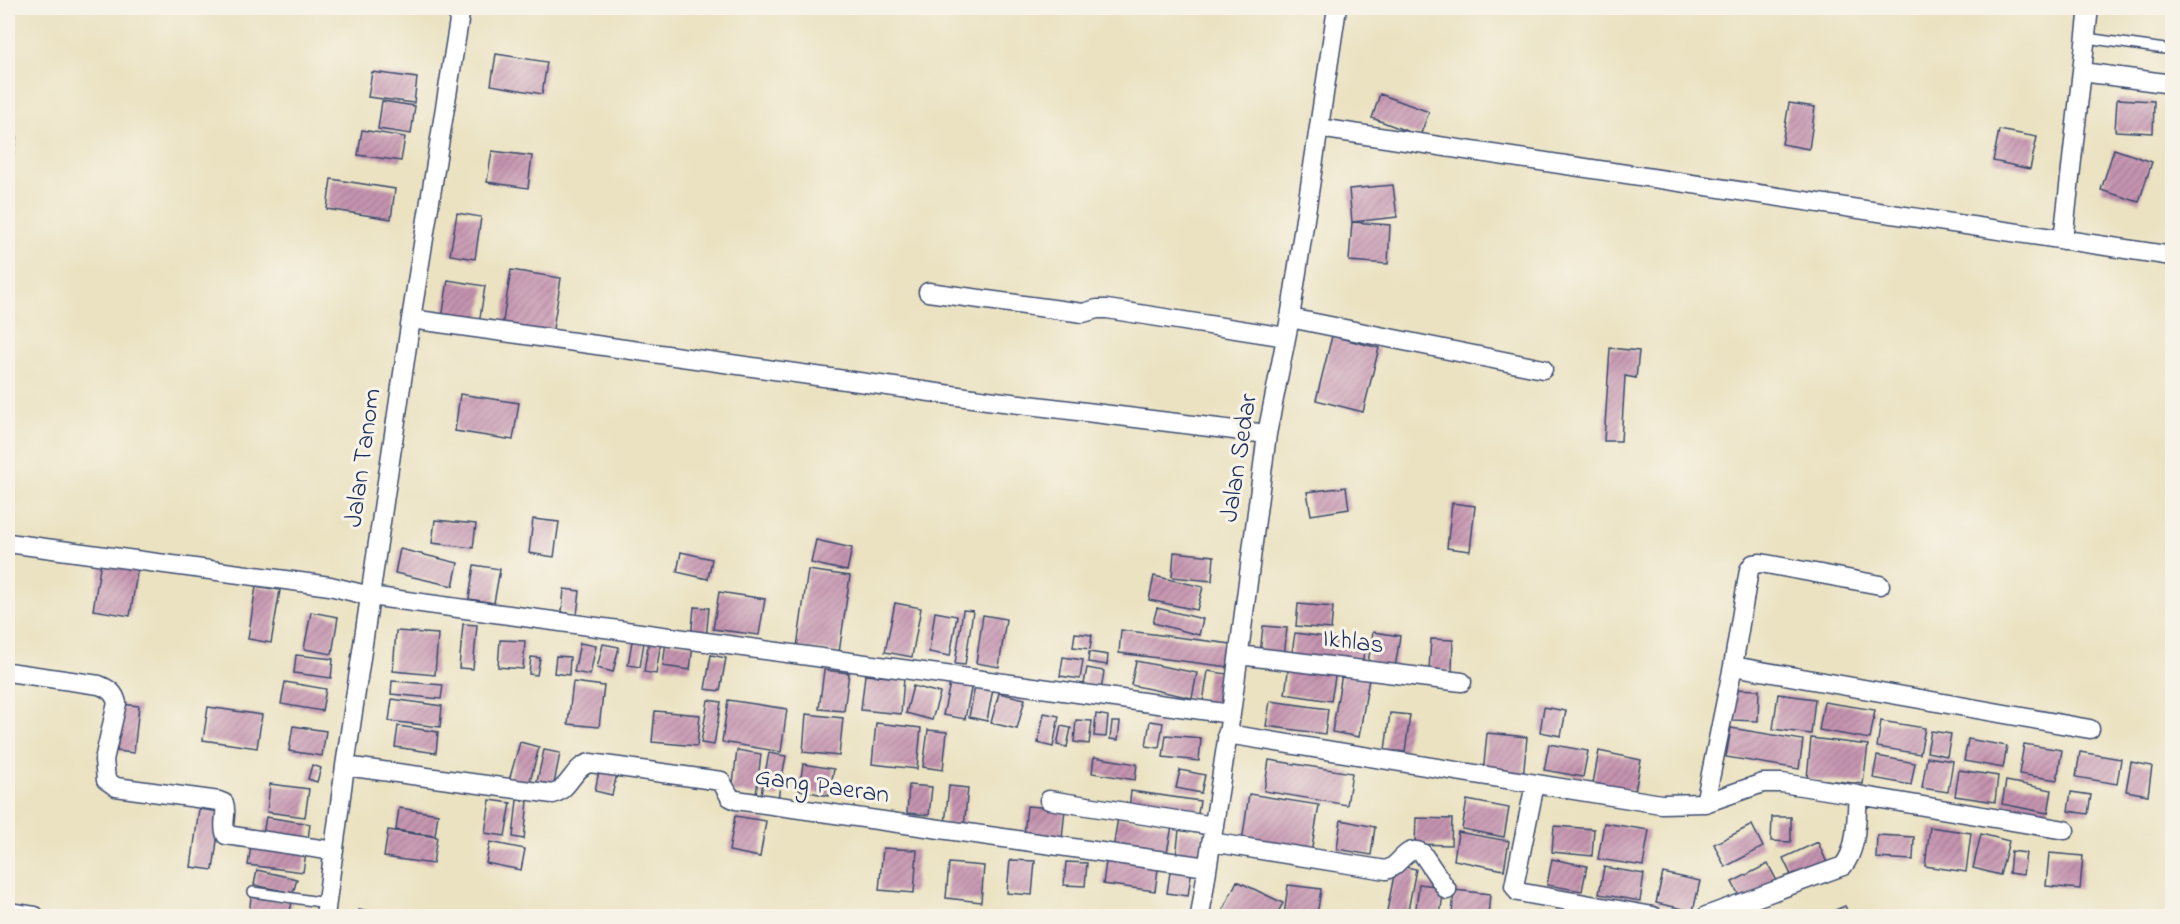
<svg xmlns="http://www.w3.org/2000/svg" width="2180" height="924" font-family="'Indie Flower',sans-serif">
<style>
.building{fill:url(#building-hatch)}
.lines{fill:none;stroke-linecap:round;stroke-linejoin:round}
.lane-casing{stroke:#3a4a6d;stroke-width:12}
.street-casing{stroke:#3a4a6d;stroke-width:21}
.lane{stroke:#fff;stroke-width:9}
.street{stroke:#fff;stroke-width:18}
.labels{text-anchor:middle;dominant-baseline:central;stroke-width:6;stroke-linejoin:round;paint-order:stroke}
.street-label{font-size:26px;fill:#1b2f5e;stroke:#f7f3e8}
</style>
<defs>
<pattern id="building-hatch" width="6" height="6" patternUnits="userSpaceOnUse" patternTransform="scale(1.5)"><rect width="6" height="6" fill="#c694b0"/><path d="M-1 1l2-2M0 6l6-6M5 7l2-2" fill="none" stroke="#a07992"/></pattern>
</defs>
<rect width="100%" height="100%" fill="#f7f3e8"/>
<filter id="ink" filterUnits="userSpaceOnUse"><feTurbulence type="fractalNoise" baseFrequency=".0167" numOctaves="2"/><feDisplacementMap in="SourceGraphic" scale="12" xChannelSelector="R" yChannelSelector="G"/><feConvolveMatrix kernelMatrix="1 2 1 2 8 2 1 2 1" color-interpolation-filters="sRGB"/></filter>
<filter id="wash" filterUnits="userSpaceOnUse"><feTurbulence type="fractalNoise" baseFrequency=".008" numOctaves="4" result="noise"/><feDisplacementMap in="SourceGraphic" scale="24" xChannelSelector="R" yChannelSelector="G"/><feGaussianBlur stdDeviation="1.35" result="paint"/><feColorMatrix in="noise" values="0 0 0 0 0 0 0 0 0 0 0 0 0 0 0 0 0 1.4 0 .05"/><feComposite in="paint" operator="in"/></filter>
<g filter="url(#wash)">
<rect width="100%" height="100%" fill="#ebe2c1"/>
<g id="blocks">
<path class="building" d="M496,54L547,62L542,94L491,85Z
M372,72L417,78L414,103L368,97Z
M1380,94L1429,112L1420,136L1372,118Z
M2117,99L2154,101L2153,133L2115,131Z
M382,101L415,106L411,134L378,129Z
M1789,103L1815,107L1809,149L1782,144Z
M362,130L405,137L401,161L358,155Z
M1999,130L2037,137L2030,169L1993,161Z
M8,136L16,137L10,174H8Z
M2114,149L2152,162L2139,202L2101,190Z
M492,151L532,156L528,188L487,182Z
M331,179L395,189L391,219L327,209Z
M1393,185L1397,217L1352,222L1349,189Z
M457,213L481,217L475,259L450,255Z
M1352,222L1390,225L1388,264L1349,261Z
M511,270L561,278L552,335L502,327Z
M448,280L485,286L479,324L442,319Z
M1332,336L1379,348L1363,412L1316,400Z
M1610,348L1639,351L1636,378L1625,376L1621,441H1604Z
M460,394L519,403L513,440L455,431Z
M1346,487L1349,509L1311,515L1307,492Z
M1452,503L1475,506L1470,551L1447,548Z
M533,519L559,522L554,557L529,553Z
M435,520L476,524L473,548L432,543Z
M816,540L852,548L847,571L811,563Z
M400,549L458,563L453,586L395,573Z
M681,552L712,559L708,579L677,572Z
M1174,552L1214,556L1212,581L1172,577Z
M101,562L138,567L130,616L93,610Z
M474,565L500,569L494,603L469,599Z
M808,570L850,576L839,653L797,647Z
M1154,576L1203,587L1197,610L1149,600Z
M256,586L280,590L271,643L248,639Z
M564,589L580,591L577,615L562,612Z
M719,592L765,599L759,635L713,629Z
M895,603L921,608L912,657L885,652Z
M1298,604L1333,607L1331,629L1296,626Z
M694,607L709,608L706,639L691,638Z
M1157,608L1203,619L1199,635L1153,623Z
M963,610L973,611L965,665L955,664Z
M311,612L338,617L332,654L304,649Z
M935,612L957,616L950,656L929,652Z
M983,615L1006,619L999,667L976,663Z
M463,624L477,625L473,669L459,668Z
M1263,626L1287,628L1284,657L1260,654Z
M1121,630L1231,644L1229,667L1119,653Z
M396,631L438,634L435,675L393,671Z
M1373,632L1400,636L1395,668L1368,663Z
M1075,633L1092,635L1090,649L1073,647Z
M1295,633L1365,642L1362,668L1291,659Z
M1431,639L1453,640L1452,671L1429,670Z
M500,640L525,641L523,669L498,667Z
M649,640L661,642L656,674L644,672Z
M632,641L644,642L640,667L628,665Z
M666,641L693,645L690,670L663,666Z
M580,643L596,646L590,675L574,672Z
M603,644L619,647L613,672L597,668Z
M1089,652L1108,655L1107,665L1088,662Z
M296,655L333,659L331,678L294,673Z
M711,655L726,658L720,691L705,689Z
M556,656L570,657L569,675L554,673Z
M531,657L540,658L537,675L529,674Z
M1063,657L1083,660L1080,679L1060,676Z
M1136,661L1197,673L1192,698L1131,685Z
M1289,664L1336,671L1331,701L1285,694Z
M1087,668L1104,671L1101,691L1083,689Z
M824,670L849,673L844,711L819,709Z
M1208,671L1227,674L1222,705L1203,702Z
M1342,674L1369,679L1359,737L1332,732Z
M865,675L904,678L901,714L861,710Z
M951,679L972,684L965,719L943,715Z
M392,681L443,685L441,699L391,694Z
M285,682L326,689L322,711L281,704Z
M573,682L604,686L599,727L568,724Z
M913,686L940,693L932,720L906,713Z
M975,686L993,689L987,721L969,717Z
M1733,689L1759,690L1758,721L1732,720Z
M999,693L1025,699L1017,729L991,723Z
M1778,694L1815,699L1811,734L1773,729Z
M392,699L442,706L440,727L389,721Z
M708,700L721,702L714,745L701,743Z
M728,700L787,709L781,752L722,742Z
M1270,701L1328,709L1325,734L1266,726Z
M1824,702L1875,710L1870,739L1819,730Z
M121,704L139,706L134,753L117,751Z
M208,707L262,715L257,748L203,740Z
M1544,707L1566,711L1561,736L1540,732Z
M655,711L700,715L697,746L652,742Z
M1044,713L1059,716L1053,747L1038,743Z
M1390,713L1410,715L1405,752L1385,750Z
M806,714L843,718L839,756L803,752Z
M1096,714L1108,716L1106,737L1094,736Z
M1076,720L1092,721L1089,744L1074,742Z
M1150,721L1163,723L1159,748L1146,746Z
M1881,721L1925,728L1920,754L1877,747Z
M1112,722H1120L1118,740L1110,739Z
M876,723L921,728L917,769L872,764Z
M293,726L326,731L322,756L289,751Z
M398,726L438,732L436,753L395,747Z
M1061,726L1071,728L1067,747L1057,745Z
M1731,728L1803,740L1799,769L1726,757Z
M928,730L947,732L943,770L923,767Z
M1931,731L1951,734L1947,756L1927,752Z
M1487,733L1527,737L1523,779L1483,775Z
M1166,735L1201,738L1199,761L1163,757Z
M1811,738L1868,745L1863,784L1807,778Z
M1968,739L2007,746L2003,768L1964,761Z
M520,742L539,747L528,789L508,784Z
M1549,744L1588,751L1583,777L1544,770Z
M2024,744L2062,750L2057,780L2019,774Z
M544,750L560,753L553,789L536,786Z
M737,750L761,754L756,795L732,792Z
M1599,751L1641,760L1635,791L1593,783Z
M2080,752L2121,759L2117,784L2076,777Z
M769,753L786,756L778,798L761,794Z
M1877,756L1915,763L1911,785L1873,778Z
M1094,757L1137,764L1135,780L1092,773Z
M1927,757L1953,761L1948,792L1922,788Z
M1269,760L1352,773L1347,805L1264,791Z
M2131,762L2152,766L2148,795L2126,791Z
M803,764L834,769L829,796L799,790Z
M312,765L321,768L317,782L308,779Z
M600,766L618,770L612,795L595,791Z
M1180,770L1205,775L1201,793L1176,788Z
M1959,770L1998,776L1995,802L1955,796Z
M2006,781L2052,790L2048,813L2002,804Z
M270,784L309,789L305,817L267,812Z
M909,785L932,787L929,815L907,813Z
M949,786L968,788L964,826L945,824Z
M1131,791L1200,801L1197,819L1129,809Z
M2071,792L2091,795L2088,814L2068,811Z
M1249,794L1319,805L1311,853L1242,842Z
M490,800L511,803L505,836L485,833Z
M517,800L528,801L524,839L513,837Z
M1467,800L1509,808L1504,837L1462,829Z
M1027,806L1065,809L1062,839L1024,835Z
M399,808L438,814L435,836L396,830Z
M199,809L221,812L213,870L191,867Z
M735,816L766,821L760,857L729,851Z
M266,817L310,824L307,847L262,840Z
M1118,817L1172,826L1166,858L1113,850Z
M1772,817H1791V842L1771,841Z
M1416,818L1452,819L1451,845L1415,844Z
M1341,820L1375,827L1371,855L1337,849Z
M1604,823L1649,830L1643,866L1598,859Z
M1752,825L1763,847L1725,867L1714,844Z
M1554,826L1594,829L1592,856L1552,852Z
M1930,827L1971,833L1966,872L1925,866Z
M388,830L437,837L433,864L384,857Z
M1179,830L1203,834L1200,861L1176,857Z
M1458,832L1509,841L1504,870L1454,860Z
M1981,834L2009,841L2000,875L1973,868Z
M1877,835L1914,837L1913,860L1876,858Z
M490,842L525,849L521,870L486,863Z
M1818,842L1827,863L1793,879L1783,858Z
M251,846L306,853L303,872L248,865Z
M883,848L917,850L914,893L879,890Z
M2011,851L2026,853L2023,875L2009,873Z
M2049,853L2083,856L2080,889L2046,886Z
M1107,854L1159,862L1155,891L1103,884Z
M1552,859L1587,866L1582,891L1547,885Z
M1010,860L1035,861L1032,895L1007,893Z
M1066,862L1087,863L1085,886L1064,885Z
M949,863L984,866L981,902L946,898Z
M1768,864L1778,883L1742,901L1732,882Z
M1171,865L1192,868L1188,896L1167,893Z
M1396,865L1416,869L1407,916H1386Z
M1604,867L1644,874L1640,901L1599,894Z
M257,870L297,879L293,893L254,885Z
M1663,873L1700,881L1693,911L1656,903Z
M1237,881L1283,903L1276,916H1220Z
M1419,884L1444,887L1440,916H1415Z
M1288,885L1321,889L1317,916H1284Z
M1454,890L1490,894L1488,916H1452Z
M251,897L292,902L289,916L249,915Z
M1845,906L1850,916H1821Z
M359,910L385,915V916H358Z"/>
</g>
</g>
<g filter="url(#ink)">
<use href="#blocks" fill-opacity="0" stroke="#3a4a6d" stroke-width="1.5"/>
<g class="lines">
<defs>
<path id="lane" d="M2086,38L2172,50
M253,892L327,903"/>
<path id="street" d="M2082,72L2172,84
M1319,128L2172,256
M2063,240L2089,8
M928,292L1083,313L1097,309H1107L1286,337
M1290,318L1543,369
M411,319L987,400L1267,434
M8,543L330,586L370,596L1231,714
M1239,655L1462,682
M1733,666L1749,570L1753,564L1761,563L1880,585
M8,672L99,685C109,689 114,692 117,703L104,760L106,780L116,787L219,801L224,803C228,814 221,825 226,835L334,851
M1227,734L1661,804L1705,803L1763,783H1782L1858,795
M345,766L553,794C570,789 573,767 590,763L721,781L730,797L736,800L1207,867
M1535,784L1514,886L1518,892L1653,916
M1049,800L1214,826
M1705,803L1733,666L2090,729
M1211,842L1386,870C1401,866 1405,844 1422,853L1447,890
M8,912L35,916
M325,916L345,766L411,319L461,8
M1200,916L1231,714L1267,434L1290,318L1337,8
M1706,916L1843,866C1858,849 1856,817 1858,795L2065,830"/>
</defs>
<use href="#lane" class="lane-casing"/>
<use href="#street" class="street-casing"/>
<use href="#lane" class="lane"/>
<use href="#street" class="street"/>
</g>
</g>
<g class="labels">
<g class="street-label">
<text transform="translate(364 458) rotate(-82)">Jalan Tanom</text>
<text transform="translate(1240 458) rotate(-81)">Jalan Sedar</text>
<text transform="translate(1353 643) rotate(7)">Ikhlas</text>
<text transform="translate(822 787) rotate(8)">Gang Paeran</text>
</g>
</g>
<rect width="2180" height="924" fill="none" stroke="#f7f3e8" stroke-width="30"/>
</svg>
